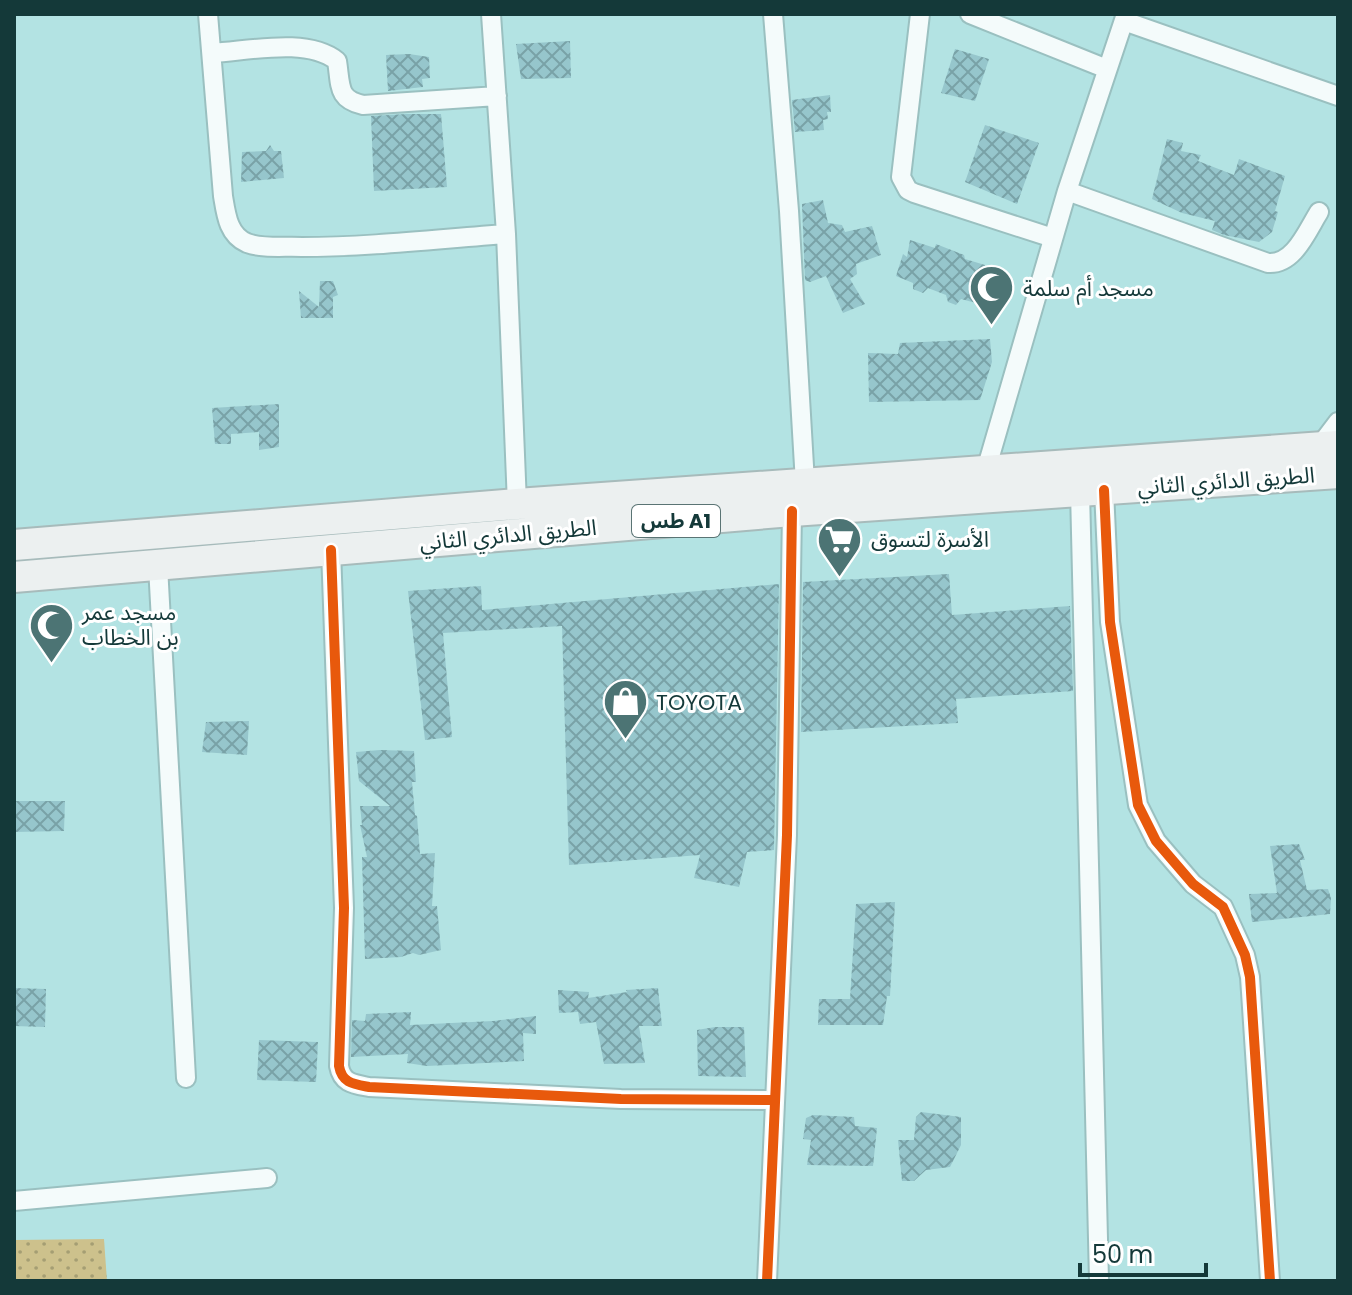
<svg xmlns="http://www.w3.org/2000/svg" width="1352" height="1295" font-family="Poppins,'Noto Sans Arabic',sans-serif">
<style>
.park{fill:url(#park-dots)}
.building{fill:url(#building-cross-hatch)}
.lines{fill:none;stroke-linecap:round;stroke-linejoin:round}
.minor-casing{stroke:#9ac0c0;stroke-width:22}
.trunk-casing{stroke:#a7bbbb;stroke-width:34}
.minor{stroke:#f4fbfb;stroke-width:18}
.trunk{stroke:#ecf0f0;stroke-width:30}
.cycleway-casing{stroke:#fff;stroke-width:15}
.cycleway{stroke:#e8590c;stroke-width:10}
.labels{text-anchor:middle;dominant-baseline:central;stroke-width:6;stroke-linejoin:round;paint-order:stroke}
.shield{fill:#fff;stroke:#5a7474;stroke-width:2}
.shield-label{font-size:20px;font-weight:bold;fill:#143939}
.poi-label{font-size:22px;fill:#143939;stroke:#fff;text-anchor:start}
.street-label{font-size:22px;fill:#143939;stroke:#fff}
</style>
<defs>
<pattern id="park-dots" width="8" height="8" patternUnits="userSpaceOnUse" patternTransform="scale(2)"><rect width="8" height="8" fill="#cdc18c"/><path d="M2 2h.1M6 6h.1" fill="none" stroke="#a59e73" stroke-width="1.8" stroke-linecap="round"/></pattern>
<pattern id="building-cross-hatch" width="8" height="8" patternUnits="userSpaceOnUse" patternTransform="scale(2)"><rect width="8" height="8" fill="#96c6cc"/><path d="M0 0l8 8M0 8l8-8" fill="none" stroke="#79a2a7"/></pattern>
</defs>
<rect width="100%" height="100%" fill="#b3e3e3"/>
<path class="park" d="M104,1239L107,1281H14V1240Z"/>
<path class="building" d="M570,41L571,78L521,79L516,44Z
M955,49L989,59L975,101L941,93Z
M409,54L429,57L430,78L422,79L423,87L388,91L386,55Z
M830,95L831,112H827L828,119L823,120L824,130L795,132L792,100Z
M407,114H441L447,187L374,191L371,116Z
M985,125L1039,143L1017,204L965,182Z
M1167,139L1183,143L1181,151L1201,155L1198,161L1234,175L1239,159L1285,176L1275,211L1278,212L1272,232L1259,242L1224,235L1212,230L1215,221L1182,213L1152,199Z
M270,145L274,151H281L284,178L241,182L242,152L266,151Z
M823,200L828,223L842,225L845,232L872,226L881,255L856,264L857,274L850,279L865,304L843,313L826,276L810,282L805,280L802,204Z
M910,240L935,248L936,244L964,255L965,259L985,265L976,303L961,299L956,305L948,302L946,295L928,288L923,293L913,289V283L896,276L903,254L907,257Z
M320,281H333L338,295L333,297V318H301L299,291L319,307Z
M990,339L992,362L980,400L869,402L868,353L898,354L900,343Z
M279,404V447L259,450V432L231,434V444H215L212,408Z
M949,574L952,615L1070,606L1073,691L956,699L958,723L801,732L803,582Z
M779,584L774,850L747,852L739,887L694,878L700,855L569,865L562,626L443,633L452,737L425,740L408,591L481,586L482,610Z
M249,721L247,755L202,752L206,722Z
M380,750L414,751L416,782H412L415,815L417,816L420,854L435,853L432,906H437L441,950L419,955L413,953L401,957L365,959L362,857H367L360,825H362L360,806H390L359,781L356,752Z
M14,801H65L64,831L14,832Z
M1299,844L1305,860H1300L1307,890L1328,889L1331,898L1330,914L1252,922L1249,894L1277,893L1270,846Z
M895,902L890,996H887L883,1025H818L819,999H850L856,904Z
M14,988L46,989L45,1027L14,1026Z
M658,988L662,1026H639L645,1063L604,1064L596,1022L580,1024L578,1012L559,1013L558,990L589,992L588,998L627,992L626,990Z
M411,1012L410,1025L493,1021L536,1016V1034L523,1033L524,1061L427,1066L407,1063L408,1054L351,1057L352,1020L365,1021L366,1014Z
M715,1027H744L746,1077L698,1076L697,1030Z
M259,1040L318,1042L316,1082L257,1080Z
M921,1112L961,1117V1145L950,1167L926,1170L914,1181H902L898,1140H914L916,1117Z
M813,1115L854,1117L855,1126L877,1128L873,1166L807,1165L811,1140L803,1139L806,1118Z"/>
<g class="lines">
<defs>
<path id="minor" d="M208,14L223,196C226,214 228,235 247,243C263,249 285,246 302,247C370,247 438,239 506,234
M491,14L506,234L517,504
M773,14L789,211L805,483
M920,14L901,177L908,190L914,193L1053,238
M970,14L1107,69
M1124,21L1338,96
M212,53C249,51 307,37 337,61C341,86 337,99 363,105L497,96
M1067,191L1268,263C1294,265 1307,231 1319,212
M1319,447L1338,422
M986,470L1067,191L1126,14
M1104,490L1110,622L1138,805L1156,841L1193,884L1223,907L1245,955L1250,977L1270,1281
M1080,491L1099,1281
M331,550L344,908L339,1066C342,1083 353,1084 369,1087L621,1099L775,1100
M158,566L186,1078
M14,1201L267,1178
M767,1281L787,835L792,511"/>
<path id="trunk" d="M14,545L517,504L1338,446
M14,577L792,511L1338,473"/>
</defs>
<use href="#minor" class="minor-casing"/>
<use href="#trunk" class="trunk-casing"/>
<use href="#minor" class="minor"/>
<use href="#trunk" class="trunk"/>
<defs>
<path id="cycleway" d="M1104,490L1110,622L1138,805L1156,841L1193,884L1223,907L1245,955L1250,977L1270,1281
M331,550L344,908L339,1066C342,1083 353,1084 369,1087L621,1099L775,1100
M767,1281L787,835L792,511"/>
</defs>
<use href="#cycleway" class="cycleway-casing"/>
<use href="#cycleway" class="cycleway"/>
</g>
<defs>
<symbol id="mosque-pin" viewBox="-11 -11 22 30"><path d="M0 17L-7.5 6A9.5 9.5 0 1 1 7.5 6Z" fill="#4c7474" stroke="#fff"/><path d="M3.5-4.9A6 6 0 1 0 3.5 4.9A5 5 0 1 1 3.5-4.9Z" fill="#fff"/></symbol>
<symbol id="supermarket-pin" viewBox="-11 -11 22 30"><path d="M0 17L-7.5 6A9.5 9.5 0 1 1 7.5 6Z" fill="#4c7474" stroke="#fff"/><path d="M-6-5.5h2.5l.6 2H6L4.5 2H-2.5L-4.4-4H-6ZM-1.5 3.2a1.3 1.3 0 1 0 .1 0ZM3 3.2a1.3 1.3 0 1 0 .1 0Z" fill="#fff"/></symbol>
<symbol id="shop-pin" viewBox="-11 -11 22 30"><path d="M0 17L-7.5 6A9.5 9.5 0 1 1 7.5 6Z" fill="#4c7474" stroke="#fff"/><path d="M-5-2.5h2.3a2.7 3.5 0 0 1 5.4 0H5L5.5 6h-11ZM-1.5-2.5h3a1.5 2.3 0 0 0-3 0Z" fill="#fff"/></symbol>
</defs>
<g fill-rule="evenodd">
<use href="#mosque-pin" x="966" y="262" width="51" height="69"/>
<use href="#supermarket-pin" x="814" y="514" width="51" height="69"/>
<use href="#mosque-pin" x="26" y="600" width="51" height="69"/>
<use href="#shop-pin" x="600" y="676" width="51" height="69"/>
</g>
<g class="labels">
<rect class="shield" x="632" y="505" width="88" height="32" rx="6"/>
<g class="shield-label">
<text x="676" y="521">طس A1</text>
</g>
<g class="poi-label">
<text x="1023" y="288">مسجد أم سلمة</text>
<text x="871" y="539">الأسرة لتسوق</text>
<text x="82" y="612">مسجد عمر<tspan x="82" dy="25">بن الخطاب</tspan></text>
<text x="656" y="702">TOYOTA</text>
</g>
<g class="street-label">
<text transform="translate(1226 481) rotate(-4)">الطريق الدائري الثاني</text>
<text transform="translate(508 535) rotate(-5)">الطريق الدائري الثاني</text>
</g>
</g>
<rect width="1352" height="1295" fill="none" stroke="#143939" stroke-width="32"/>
<path d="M1080 1263v12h126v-12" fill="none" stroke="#143939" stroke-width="4"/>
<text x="1092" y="1263" font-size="24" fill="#143939" stroke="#ffffff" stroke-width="6" paint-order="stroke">50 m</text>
</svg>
